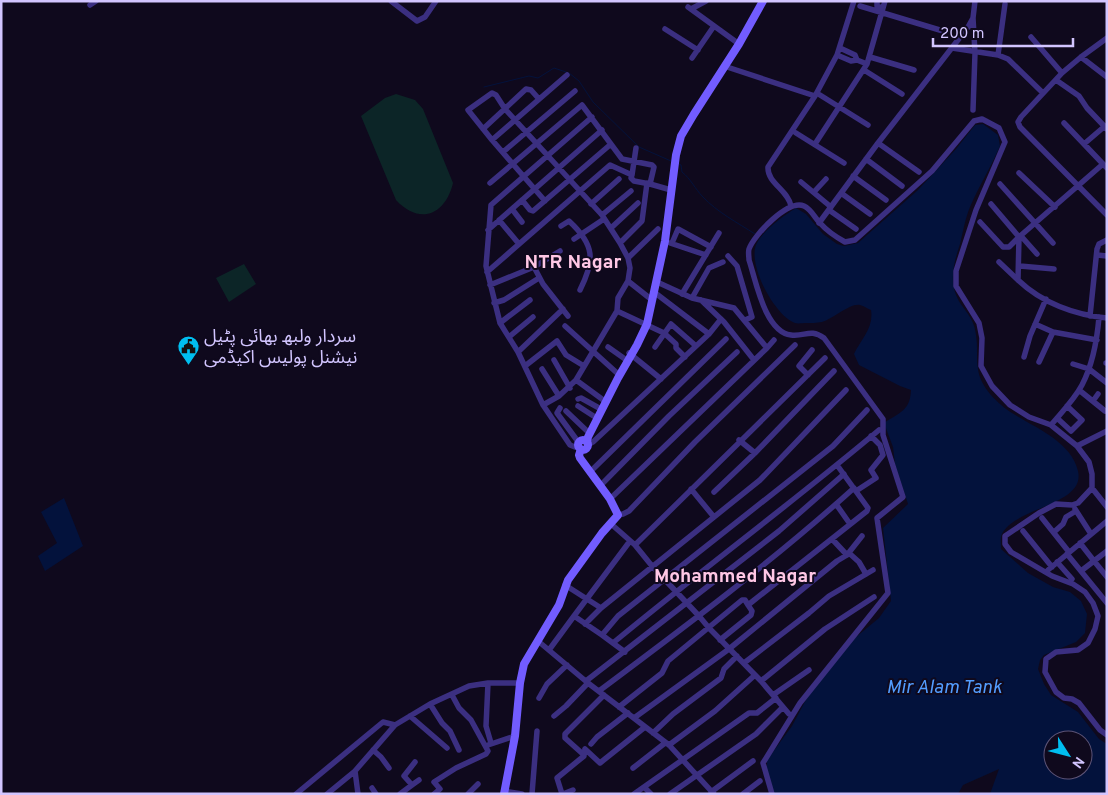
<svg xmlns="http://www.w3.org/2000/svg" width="1108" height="795" font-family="Overpass,'Noto Sans Arabic',sans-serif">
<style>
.green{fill:#0c2527}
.water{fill:#03123c;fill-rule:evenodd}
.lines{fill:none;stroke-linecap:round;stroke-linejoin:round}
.stream{stroke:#03123c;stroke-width:1}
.street{stroke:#3b2f81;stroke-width:5.5}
.secondary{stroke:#725cff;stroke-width:8}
.labels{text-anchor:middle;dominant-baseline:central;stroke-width:4;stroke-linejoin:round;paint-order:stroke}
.poi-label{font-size:18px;fill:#d2c5ff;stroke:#0f091d;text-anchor:start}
.neighbourhood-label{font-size:19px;font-weight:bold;fill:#ffc7e5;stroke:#0f091d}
.water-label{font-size:19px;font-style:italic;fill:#539dff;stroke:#0f091d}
</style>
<rect width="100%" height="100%" fill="#0f091d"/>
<path class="green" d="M396,94L415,100L423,109L453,183C445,216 419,225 396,200L361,116L385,98Z
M244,264L256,284L229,302L216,278Z"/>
<path class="water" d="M983,124L998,135L1000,146C991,167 979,186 970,207C965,219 963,232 960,244C955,259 950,276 955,292C960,309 974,314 976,335C978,347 976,358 978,369C980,387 998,404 1012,413C1035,428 1071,441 1078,471C1086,505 1015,507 1002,534C1000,538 1001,544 1001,549L1028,573L1053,587L1070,592L1081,601L1087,614L1085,633L1076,642L1044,655L1040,660L1038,669L1044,684L1051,695L1078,712L1099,739L1107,744V794H990L999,769L963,785L958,794H774L767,770V760L792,726L809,694L850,642L879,618L891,601L883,528L908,504L895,464L893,447L884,423C900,412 910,411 911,390L900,386L859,365L854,354C861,339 874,328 871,310C868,309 864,306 860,305C850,303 833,319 822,322C817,323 811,323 806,323C803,323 798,324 795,323C774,315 748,265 756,245C762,231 783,216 796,208L806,214L823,234L837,244L844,246L858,243L918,190L956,149L975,125ZM1053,740H1083V770H1053Z
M64,498L83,546L45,571L38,556L57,543L41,512Z"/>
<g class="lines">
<path class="stream" d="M484,87L529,76L538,78L554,68L569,73L579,81L593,102L639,147L671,161
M679,164L681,165L682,172C691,179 695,189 703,197C717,212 738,223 755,234"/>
<path class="street" d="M391,1L417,21L425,17L436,1
M877,1V6L883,8
M90,5L96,1
M860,6L943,31
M688,7L739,44
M691,9L706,1
M665,29L698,50
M1031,37L1062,73
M1107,38L1081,57L1062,73L1021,117L1018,122L1020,127L1107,215
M840,48L855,55L857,60L867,64
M952,48L998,55L1008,59L1043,93
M837,55L851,61L857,60
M998,55L1005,4
M870,57L914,70
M1081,57L1107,77
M692,58L714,26
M724,66L815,96
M864,70L902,94
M1056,80L1079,96L1087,108L1107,129
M820,95L868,125
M973,110L975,53L973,18L975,1
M1064,123L1103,164
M483,129L526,89L531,90L539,99
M796,133L844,163
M492,140L567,75
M878,143L919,172
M815,144L867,64L885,1
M1084,144L1105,126
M503,152L575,91
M866,159L902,186
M1107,168L1103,164L1019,237L1018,280C1042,303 1075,315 1107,318
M1019,173L1055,207
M632,175L636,148
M853,176L886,200
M801,182L831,207
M490,183L582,105L622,159L652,165L654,167L650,184
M1000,184L1053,243
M814,192L826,179
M841,193L870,214
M522,200L530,210L533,211L611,144
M591,204L619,179
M791,206C788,190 767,183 768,167L815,96L837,55L854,1
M512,209L522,222
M829,210L856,229
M602,215L631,191
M499,220L519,244
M980,222L1003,247H1009L1019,237L991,204
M819,223L878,143L968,27L973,18
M561,226L569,221C595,245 595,260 580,290
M611,228L638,203
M488,230L602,130
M1021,236L1037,254
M574,239L604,219
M620,243L642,221L647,183
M670,243L706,255
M672,243L678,229L711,247
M1097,255L1107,256
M728,256L737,266L752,317L745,320
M628,258L658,229
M999,262L1018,280
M1020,266L1054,269
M534,267L560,251
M487,272L610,165L632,175L631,178L634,181L650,184L671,190
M628,281L652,300
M657,282L692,298L734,308L767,348L774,340
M490,285L534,267L543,284L568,316
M654,292L709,334
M682,294L719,233
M692,298L709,268L723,262
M701,300L724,322L754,360
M494,303L504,300L539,278
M617,311L664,333L676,344V348L685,357
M1090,316L1097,249L1099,244L1107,240
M500,323L530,300
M1035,324L1053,332L1097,340
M565,326L617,373
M509,337L533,317
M608,347L625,359
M655,347L671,324L696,346
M518,352L563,309
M629,353L661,379
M1024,357L1030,336L1046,299
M554,360L570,388
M1039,362L1053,332
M1106,363H1107
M1073,364L1089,369L1107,383
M525,366L557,341L566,355L584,366
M542,369L559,396
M808,375L799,366L812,350
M576,380L606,402
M1079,390L1105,411
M578,399L581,398L599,408
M1093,401L1098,394
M543,405L559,396L576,380L617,311L618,298L628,281L630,268L628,258L620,243L602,215L505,109L496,95L492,93L468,110L492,140L545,201
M578,406L595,417
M560,408L557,413L579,443
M566,411L587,431
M1057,418L1071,431L1082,420L1067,406
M1051,425C1061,413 1074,400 1082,385C1093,364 1097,341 1099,317
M739,440L755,453
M588,445L593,442L709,334L721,319
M1077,446L1107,431
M579,447H575L570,445L543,405L518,352L500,323L486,266L491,205L592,117
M591,471L726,339
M600,486L669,416L737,352
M1092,488L1107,507
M691,489L714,517
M856,491L876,478L871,470L883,455L880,445L871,436
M714,492L755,453L834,371
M610,499L767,348
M836,504L850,524
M1075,509L1091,534
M618,515L623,514L629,511L695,442L795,345
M1042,518L1069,552
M610,523L635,545L652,566L699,616L709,628L761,681L789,714
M1023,531L1052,567
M1054,532L1063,524L1066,517L1076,511
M832,539L847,555
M1080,543L1094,561L1107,551
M635,545L825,358
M849,553L859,562L866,574
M1067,554L1107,603
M1057,562L1072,579
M1048,570L1107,521
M1081,571L1094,561L1107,577
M565,585L601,608
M574,616L630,541
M585,624L601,608L760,480L846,390
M720,640L751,615L752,611L748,605
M538,641L588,683L669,745L714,794
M613,643C700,571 792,503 879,430
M549,650L574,616L602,635
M625,652L602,635L618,616L833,446L867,410
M744,663L809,613L829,596L873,570
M586,681L779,531L844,474
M761,681L825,629L874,597
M488,683L486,726L491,743
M599,691C686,626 773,561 854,488
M773,695L809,670
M539,698L547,684L567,665
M430,704L442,723L450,731L459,750
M619,707L662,673L668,661L742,600H745L748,605L867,511L868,508L837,465
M410,716L447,748
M554,716L566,706L588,683
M634,718L729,649L837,561L847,555L862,536
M653,733L673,714L721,678L724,669L737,656
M591,744L597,737L628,713
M488,745L515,736
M669,745L715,711L755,675
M585,749L600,763L645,727
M373,750L381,757L389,768
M415,762L404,776L412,785L419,780
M633,768L665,743
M644,787L651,794
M372,788L376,794
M504,791L522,794
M711,792L753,761
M296,794L383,722L395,725L430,704L469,686L488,683H520
M327,794L355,771
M358,794L355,771L395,725
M400,794L412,785
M434,794L440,789L434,782L456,768L486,754L488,751L471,720L459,708L452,695
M468,794L478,784
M532,794L537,731
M562,794L557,778L584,756V755L565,738V734L604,695
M563,794L573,790
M634,794L749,713H757L776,698
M670,794L756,734L783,707
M743,794L760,781
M772,794L763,763L800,703L888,593L877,518L903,497L883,435V419L824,338C810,328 805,337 791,335C765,332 756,281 749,260C749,257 748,252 749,249C754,235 788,199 804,206C811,209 815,218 820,223C827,231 836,237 845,242L855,240L932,171L974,121L982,119L999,128L1005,142L976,210L956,271V286L979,323L982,338L981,366L992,386L1010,405L1029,417L1051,425L1077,446L1089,462L1092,474V488L1078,503L1072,505L1056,504L1039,513L1005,536V544L1011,552L1052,576L1073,584L1085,592L1093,603L1098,616L1095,629L1088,643L1078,650L1056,652L1046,659L1045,672L1056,692L1064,698L1072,699L1079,703L1100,730L1107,735"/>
<path class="secondary" d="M578 445a5 5 0 1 1 10 0a5 5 0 1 1-10 0Z
M587,442L588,437L618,378L637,345L647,324L665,241L676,155L681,136L694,114L739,44L763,1
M504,794L515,736L520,683L524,664L559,605L568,580L602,533L618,515L610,499L580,458L579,455L581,449"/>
</g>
<defs>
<symbol id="civic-pin" viewBox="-11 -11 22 30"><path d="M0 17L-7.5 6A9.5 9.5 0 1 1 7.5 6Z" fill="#00bef0" stroke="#0f091d"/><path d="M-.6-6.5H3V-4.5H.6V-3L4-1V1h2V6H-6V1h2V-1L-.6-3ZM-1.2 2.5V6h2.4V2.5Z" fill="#111"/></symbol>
</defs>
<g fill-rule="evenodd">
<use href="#civic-pin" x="176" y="334" width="25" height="34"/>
</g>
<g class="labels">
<g class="poi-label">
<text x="204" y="337">سردار ولبھ بھائی پٹیل<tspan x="204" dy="21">نیشنل پولیس اکیڈمی</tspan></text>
</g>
<g class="neighbourhood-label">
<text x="573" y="263">NTR Nagar</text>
<text x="735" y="577">Mohammed Nagar</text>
</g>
<g class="water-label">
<text x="944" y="688">Mir Alam Tank</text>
</g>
</g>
<rect width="1108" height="795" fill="none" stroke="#d2c5ff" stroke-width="5"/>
<g transform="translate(1068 755) rotate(126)"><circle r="24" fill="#0f091d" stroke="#5d5477"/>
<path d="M0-4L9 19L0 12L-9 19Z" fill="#00bef0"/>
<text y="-8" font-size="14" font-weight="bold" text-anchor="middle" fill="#d2c5ff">N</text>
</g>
<path d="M933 38v8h140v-8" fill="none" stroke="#d2c5ff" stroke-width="2.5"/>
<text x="940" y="38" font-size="15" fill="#d2c5ff" stroke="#0f091d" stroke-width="4" paint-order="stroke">200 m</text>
</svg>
